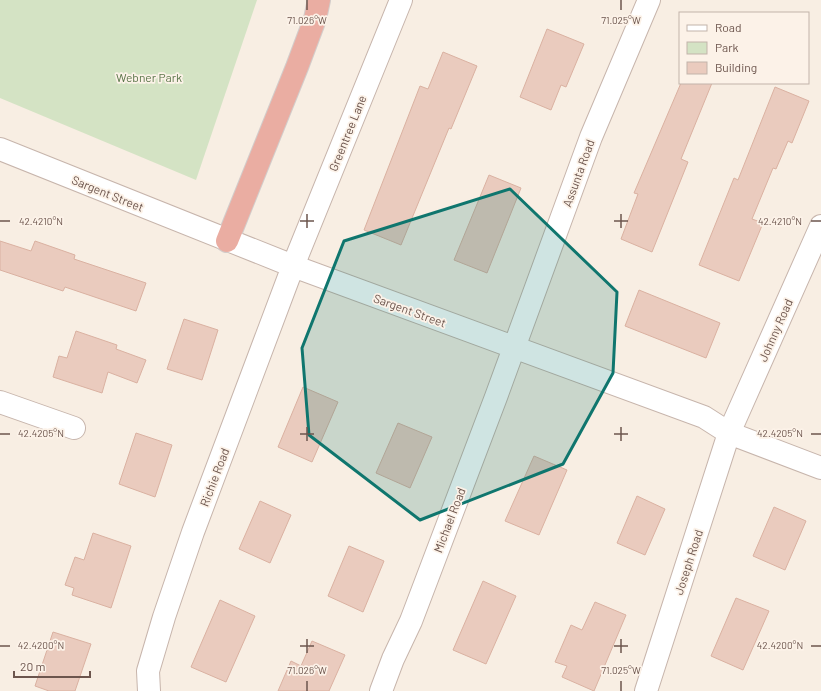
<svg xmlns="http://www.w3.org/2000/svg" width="821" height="691" font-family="Barlow,sans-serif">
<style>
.green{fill:#d4e3c4}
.building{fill:#eacbbe;stroke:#dab1a1}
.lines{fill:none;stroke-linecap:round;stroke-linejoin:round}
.minor-casing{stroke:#c7b5ac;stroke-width:24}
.highway-casing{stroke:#d3ccca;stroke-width:24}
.minor{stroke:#fff;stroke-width:22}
.highway{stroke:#eaada2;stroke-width:22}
.marked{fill:#0f766e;fill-opacity:0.2;stroke:#0f766e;stroke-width:3;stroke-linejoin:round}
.ticks{fill:none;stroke:#6c554d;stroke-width:1.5}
.labels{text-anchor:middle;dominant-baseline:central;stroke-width:3.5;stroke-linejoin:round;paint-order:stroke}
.park-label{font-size:12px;fill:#5b764a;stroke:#fcf2e8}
.street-label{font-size:12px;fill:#6c554d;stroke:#fcf2e8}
.ticks-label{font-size:10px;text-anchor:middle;fill:#6c554d;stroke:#fcf2e8;stroke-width:3.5;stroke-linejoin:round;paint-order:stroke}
</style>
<rect width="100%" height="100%" fill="#f8eee3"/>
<path class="green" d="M0,0H257L196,180L0,98Z"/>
<path class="building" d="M547,29L584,44L566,87L561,85L551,110L520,97Z
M443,52L477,66L451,129L449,128L401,245L364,230L420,86L428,89Z
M681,83H712L681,159L688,162L652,252L621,239L638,194L634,193Z
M775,87L809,101L792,143L788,141L776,169L773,168L752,219L763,223L739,281L699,265L734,178L738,180Z
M489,175L521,188L487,273L454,260Z
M0,241L31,251L35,241L75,255L74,259L146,283L136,311L65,287L63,291L0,270Z
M639,290L720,323L706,358L625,326Z
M184,319L218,330L202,380L167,369Z
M76,331L117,345L116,349L146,360L137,383L108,372L102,393L53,377L59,356L67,358Z
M303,387L338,402L312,462L278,447Z
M398,423L432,437L410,488L376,473Z
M136,433L172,445L155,497L119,484Z
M534,456L567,470L539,535L505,521Z
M637,496L665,509L645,555L617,543Z
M260,501L291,515L270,563L239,549Z
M774,507L806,521L785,570L753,556Z
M93,533L131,546L111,608L72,595L74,588L65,585L75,557L84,560Z
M349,546L384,561L363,612L328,596Z
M483,581L516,596L486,664L453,650Z
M736,598L769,611L743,670L711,656Z
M220,600L255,616L226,682L191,667Z
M595,602L626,615L594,691L562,677L567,666L555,662L571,625L582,630Z
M53,632L91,644L75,691H49L35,686Z
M312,641L345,655L329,691H278L291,661L301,666Z"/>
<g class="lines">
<defs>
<path id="minor" d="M0,149L293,266L704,417L729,433L821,468
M0,402L74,428
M149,691L148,671L164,617L193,532L293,266L401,0
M381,691L393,659L411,621L496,397L591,137L649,0
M646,691L729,433L821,226"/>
<path id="highway" d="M227,241L297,67L315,19L319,0"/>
</defs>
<use href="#minor" class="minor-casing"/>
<use href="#highway" class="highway-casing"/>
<use href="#minor" class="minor"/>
<use href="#highway" class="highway"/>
</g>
<path class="marked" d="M510,189L617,292L613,373L563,464L420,520L309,435L302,348L344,241Z"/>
<path class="ticks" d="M307,0V10M621,0V10M307,214V228M621,214V228M0,221H10M300,221H314M614,221H628M811,221H821M307,427V441M621,427V441M0,434H10M300,434H314M614,434H628M811,434H821M307,639V653M621,639V653M0,646H10M300,646H314M614,646H628M811,646H821M307,681V691M621,681V691"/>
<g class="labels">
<g class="park-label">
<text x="149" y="77">Webner Park</text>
</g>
<g class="street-label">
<text transform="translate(347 133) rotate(-68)">Greentree Lane</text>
<text transform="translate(578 173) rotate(-70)">Assunta Road</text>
<text transform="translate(108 193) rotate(22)">Sargent Street</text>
<text transform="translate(410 310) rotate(20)">Sargent Street</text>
<text transform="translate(775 330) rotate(-66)">Johnny Road</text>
<text transform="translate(214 477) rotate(-69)">Richie Road</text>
<text transform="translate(449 520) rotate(-69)">Michael Road</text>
<text transform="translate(688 562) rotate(-72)">Joseph Road</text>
</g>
</g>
<g class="ticks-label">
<text x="307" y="24">71.026°W</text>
<text x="621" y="24">71.025°W</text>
<text x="41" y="225">42.4210°N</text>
<text x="780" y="225">42.4210°N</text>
<text x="41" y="437">42.4205°N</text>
<text x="780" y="437">42.4205°N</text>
<text x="41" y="649">42.4200°N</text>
<text x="780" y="649">42.4200°N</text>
<text x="307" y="674">71.026°W</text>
<text x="621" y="674">71.025°W</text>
</g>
<rect x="679" y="12" width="130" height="72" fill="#fcf2e8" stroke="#c2b3aa"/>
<rect x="687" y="25" width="20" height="6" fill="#ffffff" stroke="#c2b3aa"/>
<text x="715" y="32" font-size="12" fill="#6c554d">Road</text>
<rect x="687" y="42" width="20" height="12" fill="#d4e3c4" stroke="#c2b3aa"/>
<text x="715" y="52" font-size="12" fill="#6c554d">Park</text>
<rect x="687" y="62" width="20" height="12" fill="#eacbbe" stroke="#c2b3aa"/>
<text x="715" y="72" font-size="12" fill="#6c554d">Building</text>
<path d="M14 671v6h76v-6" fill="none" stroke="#6c554d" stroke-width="2"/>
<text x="20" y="671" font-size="12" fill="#6c554d" stroke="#fcf2e8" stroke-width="3" paint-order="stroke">20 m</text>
</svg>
